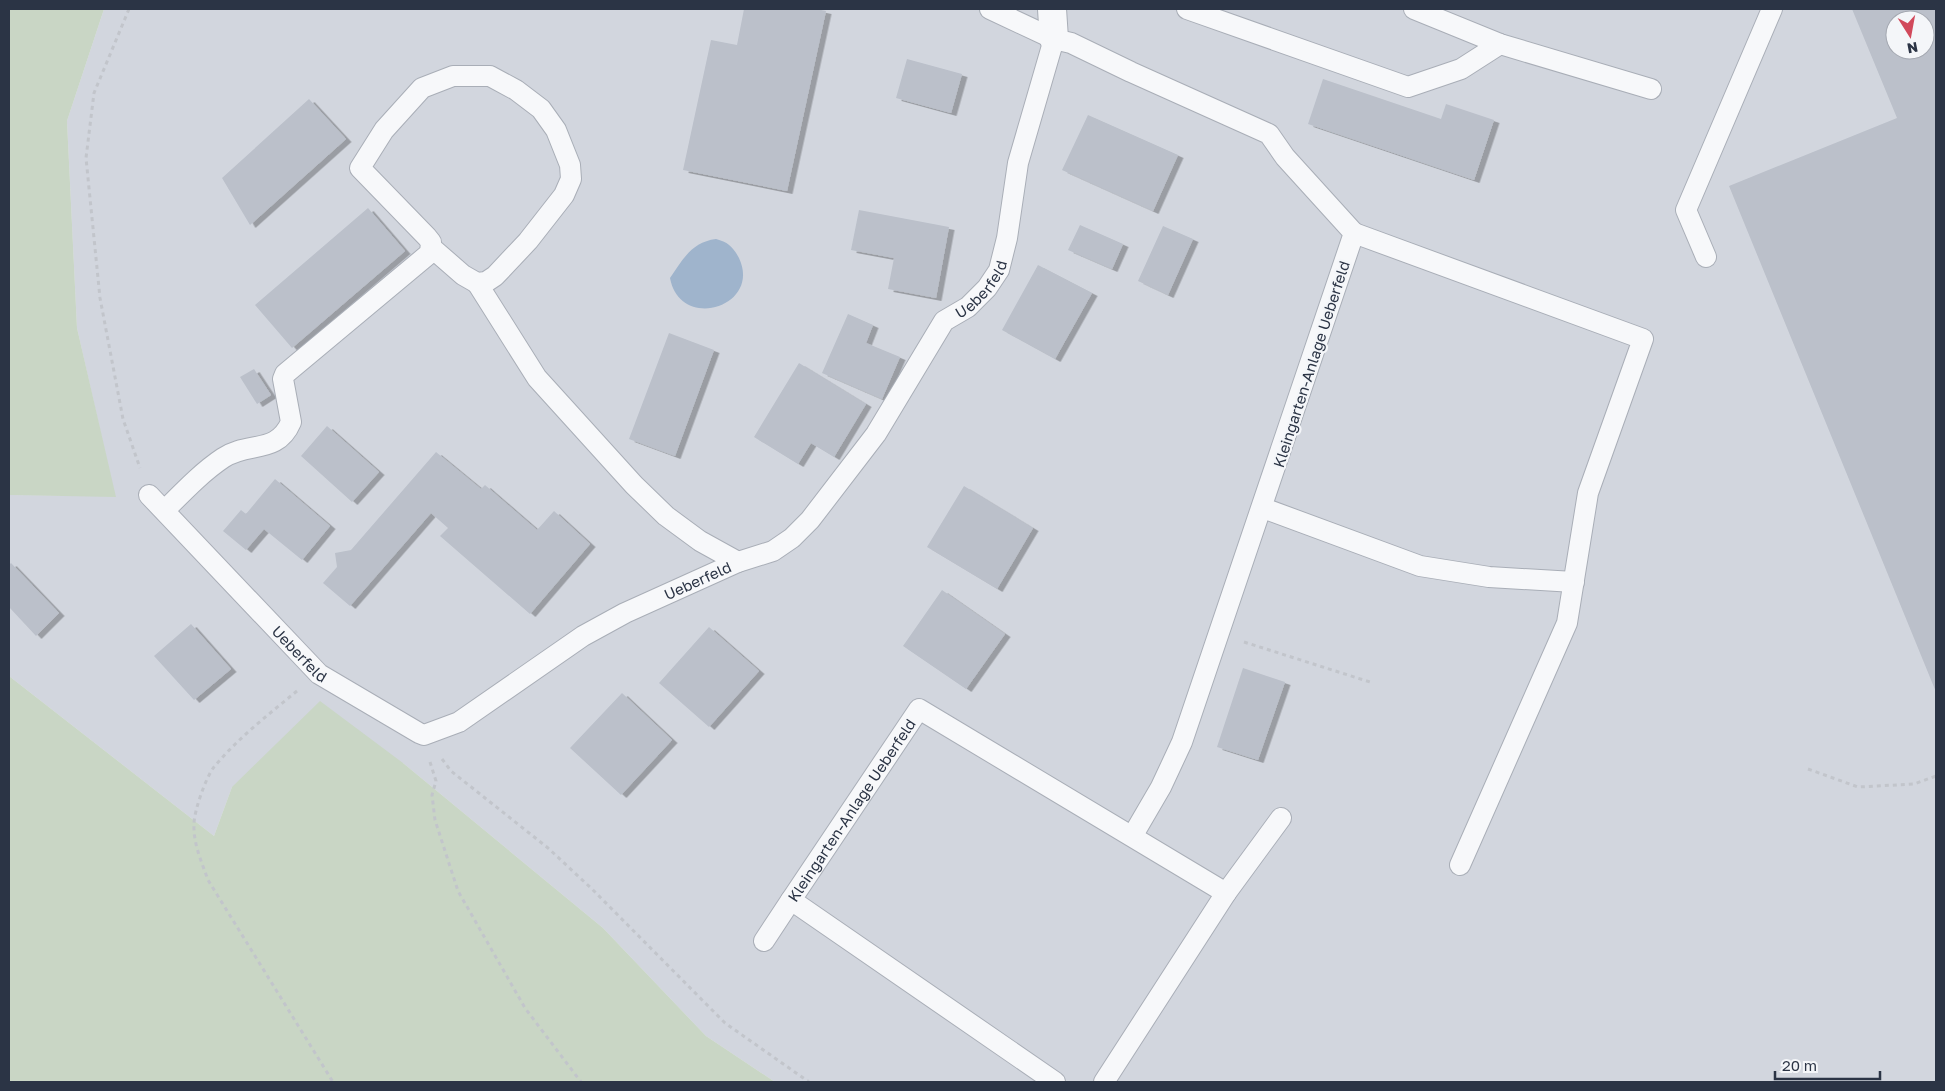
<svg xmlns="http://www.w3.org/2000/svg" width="1945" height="1091" font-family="'Golos Text',sans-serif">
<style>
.built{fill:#d2d6de;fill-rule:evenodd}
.green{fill:#c9d6c5}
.water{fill:#9fb4cc}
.building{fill:#bbc0ca;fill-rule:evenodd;filter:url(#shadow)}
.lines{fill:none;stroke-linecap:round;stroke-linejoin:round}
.service-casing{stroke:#a9aeb7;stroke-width:22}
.minor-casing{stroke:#a9aeb7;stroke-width:30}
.path{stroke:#c2c5cb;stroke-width:3;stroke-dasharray:4 4;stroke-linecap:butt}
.service{stroke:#f7f8fa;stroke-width:20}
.minor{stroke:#f7f8fa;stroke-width:28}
.labels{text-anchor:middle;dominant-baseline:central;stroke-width:4.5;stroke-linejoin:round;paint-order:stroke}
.street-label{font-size:15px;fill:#2b3445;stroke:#f4f6f9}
</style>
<defs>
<filter id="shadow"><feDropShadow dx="5.5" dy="3" stdDeviation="0" flood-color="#0004"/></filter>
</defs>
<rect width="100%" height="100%" fill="#e4e7ec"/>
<path class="built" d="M104,9H1936V1082H775L706,1036L603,928L403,763L232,787L214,836L9,676V495L115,496L77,328L67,121ZM1895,20H1925V50H1895Z"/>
<path class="green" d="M9,9H104L67,121L77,328L116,497L9,495Z
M9,676L214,836L232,787L320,701L403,763L603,928L706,1036L775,1082H9Z"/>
<path class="water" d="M716,239C728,242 733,247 739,258C762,307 680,332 670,278C683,259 692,242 716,239Z"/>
<path class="building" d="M744,9H816L826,11L787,191L683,170L711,40L737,45Z
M1852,9H1936V692L1729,186L1897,118ZM1895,20H1925V50H1895Z
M907,59L962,74L951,113L896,98Z
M1323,79L1441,119L1446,104L1494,120L1474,180L1308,124Z
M309,99L346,139L250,225L222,178Z
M1088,115L1178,155L1153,211L1062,170Z
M368,208L405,251L292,348L255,305Z
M859,210L949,227L936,298L888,289L894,258L851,250Z
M1080,225L1123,244L1112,269L1068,250Z
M1163,226L1193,239L1168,295L1138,281Z
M1038,265L1092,293L1055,359L1002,330Z
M848,314L873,325L866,343L900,357L882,399L822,373Z
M669,333L714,350L675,456L629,439Z
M799,363L866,404L834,457L811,443L798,464L754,437Z
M254,369L271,395L257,404L240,377Z
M327,426L379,472L352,502L301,456Z
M436,452L481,489L485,485L537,530L554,511L590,544L530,614L440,536L448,528L431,513L350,606L323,583L337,567L335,553L351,550Z
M275,479L330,526L302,560L264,529L246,550L223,531L241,510L246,514Z
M964,486L1033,528L997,589L927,547Z
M11,563L59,613L36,636L9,607V565Z
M942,590L1005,634L966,689L903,646Z
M191,624L231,669L194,700L154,656Z
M709,627L759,671L709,727L659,683Z
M1243,668L1285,682L1258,760L1217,747Z
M622,693L672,740L621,795L570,748Z"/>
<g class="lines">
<defs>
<g id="service">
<path d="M990,9L1054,39L1071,43L1131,72L1269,134L1285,157L1354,233L1182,742L1161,787L1133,835"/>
<path d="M1187,9L1408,87L1461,69L1500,44"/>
<path d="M1414,9L1500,44L1651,89"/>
<path d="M1354,233L1643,339L1588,493L1567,623L1460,865"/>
<path d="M1706,257L1686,210L1772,9"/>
<path d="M477,283L537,378L634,485L666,516L700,541L738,562"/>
<path id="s1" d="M149,495L319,674L419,733L424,735L459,722L583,636L625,613L738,562L773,551L792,538L810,520L876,434L944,321L968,307L987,288L999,270L1007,238L1018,163L1054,39"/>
<path d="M1263,508L1420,566L1489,577L1574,582"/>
<path d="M165,510C183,492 202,472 223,458C248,441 277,455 291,422L283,379L285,374L430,253L431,242L427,237L360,168L384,130L422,88L453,76H490L516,90L541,109L556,130L570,165L571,179L564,195L528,241L495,276L486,282L477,283L463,275L432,248"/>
<path d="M1226,893L1281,818"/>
<path d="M764,941L791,900"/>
<path id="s2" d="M1055,1082L791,900L919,709L1226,893L1104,1082"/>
</g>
<path id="minor" d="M1052,9L1054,39"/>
</defs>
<use href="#service" class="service-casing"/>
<use href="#minor" class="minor-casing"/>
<path class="path" d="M129,9L94,93L86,158L100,298L123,419L140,468
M1244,642L1370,682
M297,691C269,714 238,738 214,767C206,777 194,811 194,824C193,843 202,863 208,880L333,1082
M442,759L451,771L548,848L592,889L725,1023L809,1082
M430,762L436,781L432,795L435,820L458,891L525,1008L581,1082
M1808,769L1858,787L1914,784L1936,776"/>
<use href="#service" class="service"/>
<use href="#minor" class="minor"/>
</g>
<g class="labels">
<g class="street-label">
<text stroke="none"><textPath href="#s1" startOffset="1104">Ueberfeld</textPath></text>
<text transform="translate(1311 364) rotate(-72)">Kleingarten-Anlage Ueberfeld</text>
<text stroke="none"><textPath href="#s1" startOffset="684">Ueberfeld</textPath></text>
<text stroke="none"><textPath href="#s1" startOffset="219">Ueberfeld</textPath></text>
<text stroke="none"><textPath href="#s2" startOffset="429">Kleingarten-Anlage Ueberfeld</textPath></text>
</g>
</g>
<rect width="1945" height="1091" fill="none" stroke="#2b3445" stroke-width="20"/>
<g transform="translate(1910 35) rotate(169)"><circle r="24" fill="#f4f6f9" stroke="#a4a8b1"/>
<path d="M0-4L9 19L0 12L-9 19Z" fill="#d1495b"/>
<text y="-8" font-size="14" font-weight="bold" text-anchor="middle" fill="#2b3445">N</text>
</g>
<path d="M1775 1071v8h105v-8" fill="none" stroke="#2b3445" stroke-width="2.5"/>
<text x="1782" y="1071" font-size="15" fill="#2b3445" stroke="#f4f6f9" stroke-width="4" paint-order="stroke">20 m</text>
</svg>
